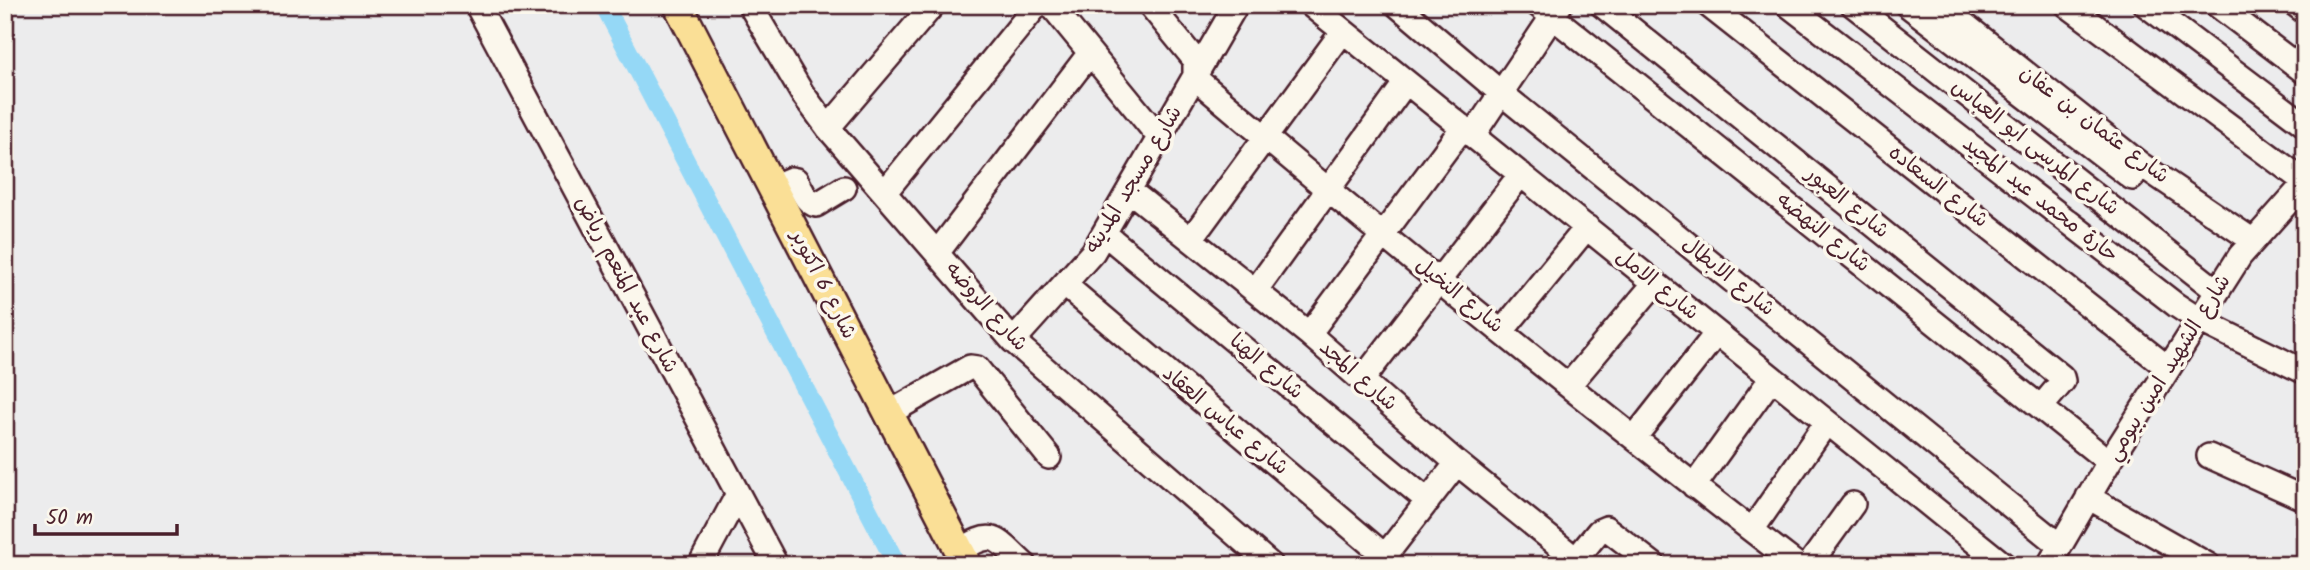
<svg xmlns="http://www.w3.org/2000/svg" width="2310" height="570" font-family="Kalam,'Playpen Sans Arabic',sans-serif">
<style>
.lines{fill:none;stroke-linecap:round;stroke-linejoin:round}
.canal{stroke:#95d8f6;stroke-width:19}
.minor-casing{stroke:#4a1f2b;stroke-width:28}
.major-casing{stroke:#4a1f2b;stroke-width:33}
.minor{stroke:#fbf7ec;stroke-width:23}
.major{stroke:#fadf96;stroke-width:28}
.labels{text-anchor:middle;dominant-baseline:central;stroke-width:7;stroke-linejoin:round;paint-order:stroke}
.street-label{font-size:21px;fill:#4a1f2b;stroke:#fbf7ec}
</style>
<rect width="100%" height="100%" fill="#ececed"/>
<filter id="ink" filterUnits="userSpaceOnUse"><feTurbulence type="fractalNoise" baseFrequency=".0143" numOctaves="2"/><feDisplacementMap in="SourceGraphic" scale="14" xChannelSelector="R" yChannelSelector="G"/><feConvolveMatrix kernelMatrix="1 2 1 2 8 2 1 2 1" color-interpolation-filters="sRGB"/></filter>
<g filter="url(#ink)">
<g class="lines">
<path class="canal" d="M604,5L897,565"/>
<defs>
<path id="minor" d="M477,5L776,565
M750,5L802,93L828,128L1013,341L1271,565
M1051,5L1159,137
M1150,5L1195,60V78C1392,245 1592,408 1797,565
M1311,5C1542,192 1772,380 2004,565
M1397,5L1501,93L2060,546
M1538,5L2109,462
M1602,5L2062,377L2063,381L2041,407
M1708,5L2168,368
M1788,5L2176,305L2199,320L2305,372
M1853,5L2217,291
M1907,5L2132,178
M1940,5L2140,164L2252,240
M2067,5L2305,182
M2146,5L2305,125
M2217,5L2305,72
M2296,5L2305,12
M828,128L933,5
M1473,135L1560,5
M772,187L791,179L796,180C802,189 805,202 816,205L844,188
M1130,191L1309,334L1457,463L1583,565
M885,192L1037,5
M1105,234L1428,501
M1191,239L1343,31
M937,253L1090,53
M1065,285L1385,556
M1255,291L1406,82
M1502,331L1587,227
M1309,334L1463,127
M1013,341L1093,252L1236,5
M1362,380L1521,174
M1569,385L1655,283
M889,413L970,367L977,368L1049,457
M1634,438L1716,334
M2209,456L2305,499
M1694,486L1771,379
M2088,497L2208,565
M1752,530L1826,423
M960,551C995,527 997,540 1025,565
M1576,559L1599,531L1606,528L1654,565
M700,565L738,494
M1378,565L1457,463
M1809,565L1853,504
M2049,565L2109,462L2240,256L2305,183"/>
<path id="major" d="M678,5L967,565"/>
</defs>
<use href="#minor" class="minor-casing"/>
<use href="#major" class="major-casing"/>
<use href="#minor" class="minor"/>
<use href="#major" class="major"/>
</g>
</g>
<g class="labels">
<g class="street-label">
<text transform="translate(2094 125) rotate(37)">شارع عثمان بن عفان</text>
<text transform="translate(2035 148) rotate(38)">شارع المرسى ابو العباس</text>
<text transform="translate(1134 180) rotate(-59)">شارع مسجد المدينه</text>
<text transform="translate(1938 187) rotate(38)">شارع السعاده</text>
<text transform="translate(2040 200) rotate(38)">حارة محمد عبد المجيد</text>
<text transform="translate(1847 203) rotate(39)">شارع العبور</text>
<text transform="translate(1823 233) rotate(39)">شارع النهضه</text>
<text transform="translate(1728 277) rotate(39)">شارع الابطال</text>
<text transform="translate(626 285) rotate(62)">شارع عبد المنعم رياض</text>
<text transform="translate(823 285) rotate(63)">شارع 6 اكتوبر</text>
<text transform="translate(1657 285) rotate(39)">شارع الامل</text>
<text transform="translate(1459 296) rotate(39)">شارع النخيل</text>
<text transform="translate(986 307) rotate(48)">شارع الروضه</text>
<text transform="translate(1266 367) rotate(40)">شارع الهنا</text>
<text transform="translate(2169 368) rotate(-58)">شارع الشهيد امين بيومي</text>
<text transform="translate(1358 376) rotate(41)">شارع المجد</text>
<text transform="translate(1225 421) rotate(40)">شارع عباس العقاد</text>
</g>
</g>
<rect width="2310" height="570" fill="none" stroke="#fbf7ec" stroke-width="28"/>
<rect x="14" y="14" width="2282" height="542" fill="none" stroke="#4a1f2b" stroke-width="2.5" filter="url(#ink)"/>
<path d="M35 524v10h142v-10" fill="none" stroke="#4a1f2b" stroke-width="3.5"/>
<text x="46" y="524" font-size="21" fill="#4a1f2b" stroke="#fbf7ec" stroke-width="5" paint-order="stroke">50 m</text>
</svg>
